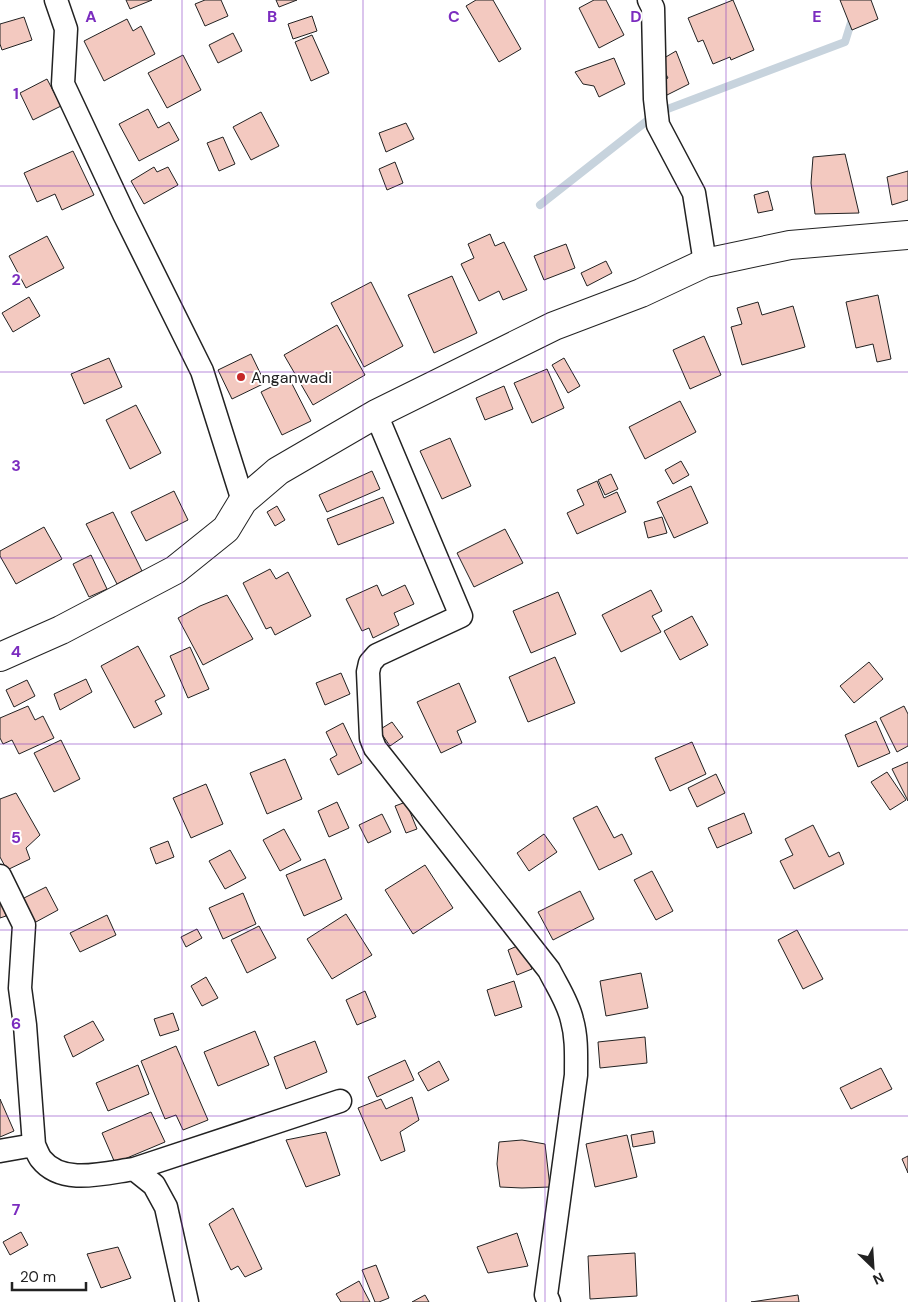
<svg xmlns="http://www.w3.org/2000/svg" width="908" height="1302" font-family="'DM Sans',sans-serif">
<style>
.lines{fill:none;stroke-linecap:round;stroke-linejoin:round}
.stream{stroke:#c7d3dd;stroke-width:8}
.building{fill:#f3c9c0;stroke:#222}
.street-casing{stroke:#222;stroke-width:25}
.secondary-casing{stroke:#222;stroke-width:30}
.street{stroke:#fff;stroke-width:22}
.secondary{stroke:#fff;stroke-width:28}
.grid{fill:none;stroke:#7b2cbf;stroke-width:1;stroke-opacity:0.55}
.poi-dot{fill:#c62828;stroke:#fff;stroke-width:2}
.labels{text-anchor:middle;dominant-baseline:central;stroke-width:4;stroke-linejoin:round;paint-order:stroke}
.poi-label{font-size:16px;fill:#222;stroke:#fff;text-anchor:start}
.grid-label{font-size:16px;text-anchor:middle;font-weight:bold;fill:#7b2cbf;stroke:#fff;stroke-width:4;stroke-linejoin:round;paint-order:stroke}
</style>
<rect width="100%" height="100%" fill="#fff"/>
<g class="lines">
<path class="stream" d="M540,205L657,113L845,42L858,0"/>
</g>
<path class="building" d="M126,0H152L130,9Z
M205,0H221L228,16L205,26L195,4Z
M276,0H297L279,7Z
M476,0H493L521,49L499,62L466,6Z
M594,0H606L624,35L599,48L579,8Z
M733,0L754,50L731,60L730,57L713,64L703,40L698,42L688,18Z
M840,0H871L878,19L852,30Z
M312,16L317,31L293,39L288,24Z
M24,17L32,40L2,50L0,44V24Z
M127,19L133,31L141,26L155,54L104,81L84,41Z
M233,33L242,51L218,63L209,45Z
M312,35L329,73L311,81L295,42Z
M676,51L689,84L667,95L660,82L668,78L659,61Z
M183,55L201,90L167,108L148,73Z
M614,58L625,84L599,97L594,86L583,84L575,72Z
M47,79L61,106L33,120L20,93Z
M148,109L158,128L169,122L179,140L139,161L119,124Z
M261,112L279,146L251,160L233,127Z
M406,123L414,139L386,152L379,133Z
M223,137L235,164L219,171L207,143Z
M73,151L94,195L62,210L55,194L37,202L24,173Z
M845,154L859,213L815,214L811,183L813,157Z
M395,162L403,183L387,190L379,169Z
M154,167L157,172L168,167L178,185L144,204L131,181Z
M908,171V200L892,205L887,177Z
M768,191L773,210L758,213L754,195Z
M490,234L495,246L504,242L527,290L503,300L499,291L479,301L461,264L474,258L468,244Z
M47,236L64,268L26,288L9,256Z
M566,244L575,268L544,280L534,256Z
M606,261L612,273L587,286L581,273Z
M452,276L477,333L434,353L408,295Z
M371,282L403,346L364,367L331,303Z
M878,295L891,359L877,362L873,344L856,348L846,302Z
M29,297L40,316L13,332L2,313Z
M758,302L762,315L793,306L805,347L742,365L731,327L742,324L737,308Z
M337,325L365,375L313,405L284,355Z
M704,336L721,375L690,389L673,350Z
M251,354L265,383L232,399L218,370Z
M109,358L122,387L84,404L71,374Z
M564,358L580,386L568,393L552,365Z
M547,369L564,408L532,423L514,383Z
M289,378L311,421L282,435L261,392Z
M504,386L513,409L485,420L476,398Z
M680,401L696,432L645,459L629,427Z
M136,405L161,453L130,469L106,420Z
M450,438L471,486L442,499L420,451Z
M681,461L689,475L673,484L665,470Z
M372,471L380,489L327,512L319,495Z
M611,474L618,489L605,495L598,480Z
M597,481L604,498L617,492L626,512L577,534L567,513L584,505L577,490Z
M691,486L708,523L674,538L657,502Z
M174,491L188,520L146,541L131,512Z
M383,497L394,523L338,545L327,519Z
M277,506L285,520L275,526L267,512Z
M113,512L142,571L117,584L86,524Z
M662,517L667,533L648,538L644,522Z
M44,527L62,559L16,584L0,556V551Z
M505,529L523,563L474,587L457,553Z
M91,555L107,589L89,597L73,564Z
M270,569L276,579L288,572L311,616L275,635L271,627L266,629L243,583Z
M377,585L382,596L405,585L414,604L394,613L399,625L373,638L369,628L362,631L346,599Z
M651,590L662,611L652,616L661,632L621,652L602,615Z
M558,592L576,634L531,653L513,611Z
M227,595L253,639L203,665L178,618L200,606Z
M692,616L708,645L680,660L664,631Z
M138,646L165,696L155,701L162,714L134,728L101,666Z
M190,647L209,689L188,698L170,656Z
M555,657L575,703L528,722L509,677Z
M869,662L883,679L854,703L840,686Z
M341,673L350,694L325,705L316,683Z
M86,679L92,692L60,710L54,694Z
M27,680L35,696L14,707L6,690Z
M459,683L476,722L457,731L462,743L441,753L417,702Z
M28,706L35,720L43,716L54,738L19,754L12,740L3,744L0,738V718Z
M904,706L908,714V746L897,752L880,718Z
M876,721L890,753L858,767L845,735Z
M392,722L403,737L390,746L379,730Z
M343,723L362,763L338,775L330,759L337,755L326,732Z
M61,740L80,779L54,792L34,753Z
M692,742L706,774L670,791L655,758Z
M285,759L302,799L267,814L250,773Z
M908,762V801L892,769Z
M887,772L906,800L890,810L871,782Z
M716,774L725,793L697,807L688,788Z
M206,784L223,824L191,838L173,798Z
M16,793L40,835L26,848L30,859L7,870L0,857V799Z
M337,802L349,828L329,837L318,811Z
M406,802L417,829L406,833L395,806Z
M597,806L614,838L622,834L632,854L599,870L573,818Z
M744,813L752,833L717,848L708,828Z
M382,814L391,832L368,843L359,825Z
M813,825L829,857L839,852L844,864L794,889L780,861L793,855L785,839Z
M284,829L301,860L280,871L263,840Z
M544,834L557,852L529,871L517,853Z
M168,841L174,857L156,864L150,848Z
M230,850L246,878L225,889L209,861Z
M325,859L342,899L304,916L286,875Z
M425,865L453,908L413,934L385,890Z
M652,871L673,911L656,920L634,880Z
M46,887L58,910L34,923L22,899Z
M580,891L594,919L553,940L538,912Z
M243,893L256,924L223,939L209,908Z
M0,895L6,916L0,918Z
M346,914L372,955L332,979L307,939Z
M107,915L116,935L80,952L70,933Z
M259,926L276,958L247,973L231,940Z
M197,929L202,938L186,947L181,937Z
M797,930L823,979L803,989L778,940Z
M522,944L532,969L517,975L508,950Z
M641,973L648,1008L606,1016L600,981Z
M206,977L218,998L202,1006L191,986Z
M514,981L522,1007L495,1016L487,990Z
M365,991L376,1017L357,1025L346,1000Z
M173,1013L179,1030L160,1036L154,1019Z
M93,1021L104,1040L73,1057L64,1036Z
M255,1031L269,1065L218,1086L204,1052Z
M645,1037L647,1063L600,1068L598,1042Z
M315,1041L327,1072L286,1089L274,1057Z
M176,1046L208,1120L183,1130L176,1115L165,1119L141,1061Z
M405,1060L414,1080L377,1097L368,1077Z
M439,1061L449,1080L428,1091L418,1073Z
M138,1065L149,1094L108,1111L96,1083Z
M881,1068L892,1089L851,1109L840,1088Z
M412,1097L419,1120L400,1132L405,1151L381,1161L358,1108L381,1099L386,1109Z
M0,1099L14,1131L0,1137Z
M151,1112L165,1142L115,1163L102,1133Z
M653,1131L655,1143L633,1147L631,1135Z
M326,1132L340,1175L306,1187L286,1140Z
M627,1135L637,1177L595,1187L586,1144Z
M522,1140L545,1144L550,1187L522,1188L500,1187L497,1164L499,1142Z
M908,1156V1173L902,1159Z
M233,1208L262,1269L245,1277L238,1266L231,1270L209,1224Z
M21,1232L28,1245L10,1255L3,1242Z
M517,1233L528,1266L488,1273L477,1247Z
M118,1247L131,1278L101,1288L87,1254Z
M635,1253L637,1296L590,1299L588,1256Z
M376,1265L389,1298L379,1302H375L362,1270Z
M359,1281L370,1302H341L336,1294Z
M425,1295L429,1302H412Z
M798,1295L799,1302H751Z"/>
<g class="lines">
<defs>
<path id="street" d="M56,0L66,29L63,84L124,214L202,371L243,501
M649,0L653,8L655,99L658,125L694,193L705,263
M376,414L461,616L377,655L370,663L368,672L371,738L375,748L383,758L549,970C557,986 568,1002 572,1020C577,1038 576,1056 576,1075L546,1295L549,1302
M0,876L24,925L20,988L25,1025L34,1145C36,1149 38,1155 41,1159C62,1186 105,1173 134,1169L154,1185L166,1207L187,1302
M0,1151L34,1145
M134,1169L340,1101"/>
<path id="secondary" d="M0,657L61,630L175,570L226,529L243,501L278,471L376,414L554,326L641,293L705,263L790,245L908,235"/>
</defs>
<use href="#street" class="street-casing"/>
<use href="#secondary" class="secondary-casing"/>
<use href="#street" class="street"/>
<use href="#secondary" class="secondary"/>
</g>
<path class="grid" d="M182,0V1302M363,0V1302M545,0V1302M726,0V1302M0,186H908M0,372H908M0,558H908M0,744H908M0,930H908M0,1116H908"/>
<circle class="poi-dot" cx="241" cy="377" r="5"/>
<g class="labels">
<g class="poi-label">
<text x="251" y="377">Anganwadi</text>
</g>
</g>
<g class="grid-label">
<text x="91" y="22">A</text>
<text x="272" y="22">B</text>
<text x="454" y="22">C</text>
<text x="636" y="22">D</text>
<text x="817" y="22">E</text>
<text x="16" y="99">1</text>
<text x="16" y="285">2</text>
<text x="16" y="471">3</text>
<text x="16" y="657">4</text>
<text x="16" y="843">5</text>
<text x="16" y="1029">6</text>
<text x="16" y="1215">7</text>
</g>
<g transform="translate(873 1267) rotate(155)" stroke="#ffffff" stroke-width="4" paint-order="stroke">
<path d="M0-4L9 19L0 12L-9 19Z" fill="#222222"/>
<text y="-8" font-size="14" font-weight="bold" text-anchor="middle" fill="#222222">N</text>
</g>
<path d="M12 1282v8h74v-8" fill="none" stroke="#222222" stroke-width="2.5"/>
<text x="20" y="1282" font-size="15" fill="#222222" stroke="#ffffff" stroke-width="4" paint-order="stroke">20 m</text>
</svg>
